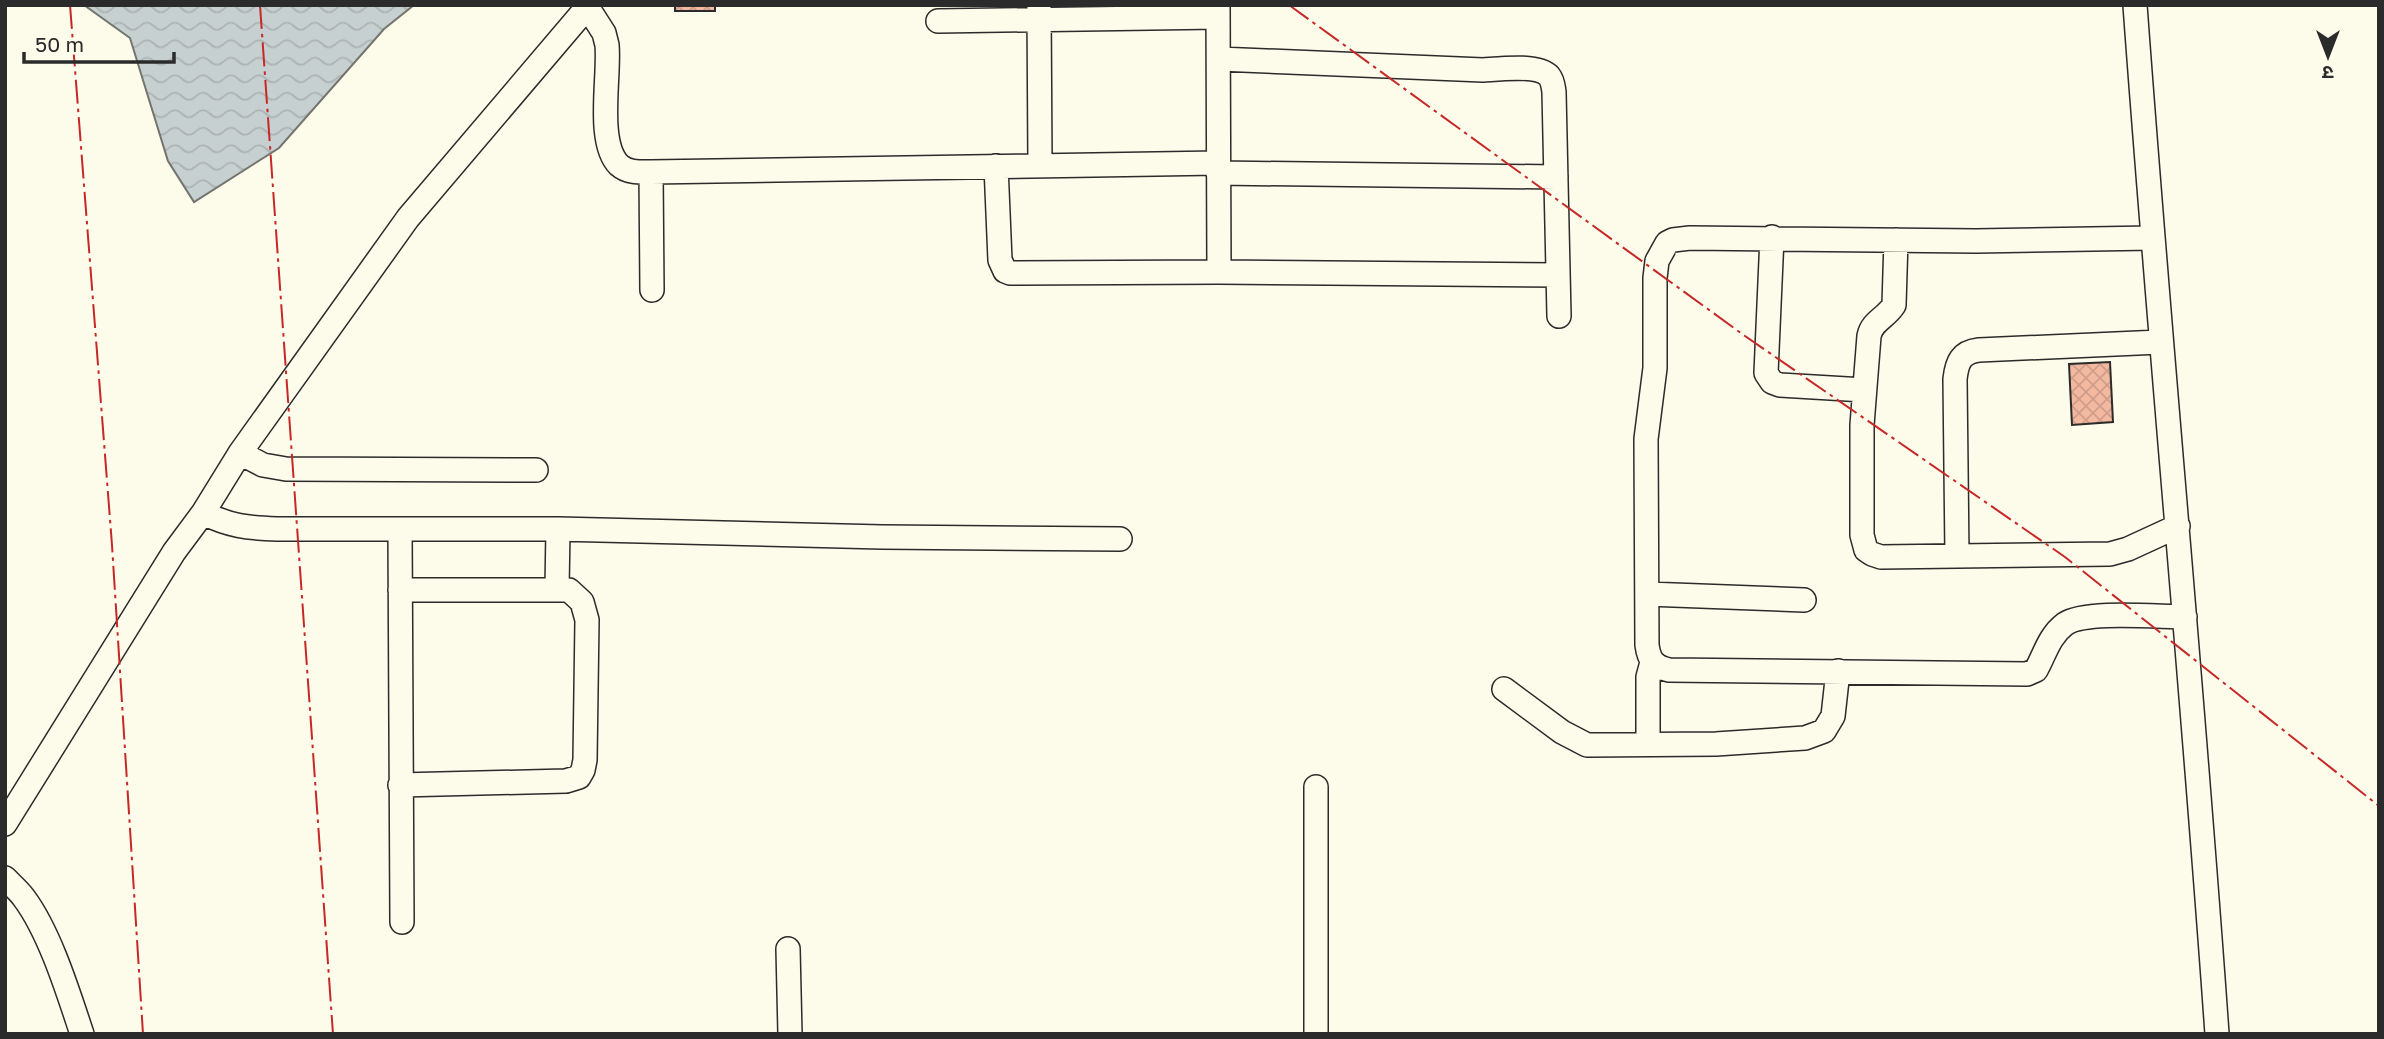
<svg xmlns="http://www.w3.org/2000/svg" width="2384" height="1039" font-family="'Golos Text','Noto Sans Devanagari',sans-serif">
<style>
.water{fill:url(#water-waves);stroke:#74746e;stroke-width:2}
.building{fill:url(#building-cross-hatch);stroke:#2b2b2b;stroke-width:2}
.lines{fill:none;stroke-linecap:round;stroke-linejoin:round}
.minor-casing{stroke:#2b2b2b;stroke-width:26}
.minor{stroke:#fdfbea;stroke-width:23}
.power{stroke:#c62828;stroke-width:2;stroke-dasharray:24 5 3.5 5;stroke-linecap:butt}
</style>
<defs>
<pattern id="water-waves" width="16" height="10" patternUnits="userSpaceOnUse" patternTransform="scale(1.75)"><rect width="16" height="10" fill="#c7d0d0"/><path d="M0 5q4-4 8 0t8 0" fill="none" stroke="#abb3b3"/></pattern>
<pattern id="building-cross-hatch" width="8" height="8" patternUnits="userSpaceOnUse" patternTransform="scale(1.75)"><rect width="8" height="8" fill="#f2b8a0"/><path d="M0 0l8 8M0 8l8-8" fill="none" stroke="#d09e8a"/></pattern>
</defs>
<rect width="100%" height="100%" fill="#fdfbea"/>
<path class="water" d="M84,5H414L384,29L279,148L194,202L168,161L130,38Z"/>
<path class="building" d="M675,5H715V11H675Z
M2110,362L2113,422L2072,425L2069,364Z"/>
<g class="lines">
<defs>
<path id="minor" d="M1039,5L1040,165
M1218,5L1219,272
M2135,5C2160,348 2193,691 2217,1034
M588,8L604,33L607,45C610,76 596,142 619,165C628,173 640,172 651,172L1218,163
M938,21L1218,17
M1219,59L1483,70C1499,69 1538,64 1549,76C1553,81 1553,86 1554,92L1559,316
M996,166L1000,260L1005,271L1010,273L1219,272L1558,275
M651,172L652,290
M1218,173L1556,177
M1772,237L1766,373L1772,382L1780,385L1864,390
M2152,238L1976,241L1690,238L1673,240L1667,243L1657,261L1655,278V368L1646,439L1647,645C1649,660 1654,667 1669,670L2027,674L2036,670C2045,654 2049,636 2065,624C2085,610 2158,617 2185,617
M1896,240L1894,305C1886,318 1872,321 1869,336L1862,425V535L1866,550L1872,554L1881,557L2110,554L2128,549L2178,526
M240,453L263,465L286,469L536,470
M203,513C230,526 247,528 277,529H558L882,537L1120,539
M400,529L402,922
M1957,556L1955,379C1957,362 1961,352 1979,350L2160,342
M557,589L558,529
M1647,594L1804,600
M1504,689L1562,732L1587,745L1716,744L1805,738L1824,731L1833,716L1838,671
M1648,744V677L1652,662
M400,785L566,781L579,777L583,770L585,760L587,620L582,602L569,590H400
M1316,787V1034
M5,824L174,552L203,513L240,453L408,218L589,5
M5,878C11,884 19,891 24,898C50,933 68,992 82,1034
M788,949L790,1034"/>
</defs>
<use href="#minor" class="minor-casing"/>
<use href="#minor" class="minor"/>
<path class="power" d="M70,5L112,545L143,1034
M260,5L333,1034
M1289,5L1745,336L2065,557L2379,806"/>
</g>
<rect width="2384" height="1039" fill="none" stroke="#2b2b2b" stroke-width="14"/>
<g transform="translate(2328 56) rotate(180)" stroke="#fdfbea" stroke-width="5" paint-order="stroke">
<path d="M0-5L12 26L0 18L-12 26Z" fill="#2b2b2b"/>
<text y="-10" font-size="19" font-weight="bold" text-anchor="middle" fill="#2b2b2b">उ</text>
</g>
<path d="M24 52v10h150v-10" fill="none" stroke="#2b2b2b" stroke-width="3.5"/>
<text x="35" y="52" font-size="21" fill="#2b2b2b" stroke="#fdfbea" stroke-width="5" paint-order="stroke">50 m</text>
</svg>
